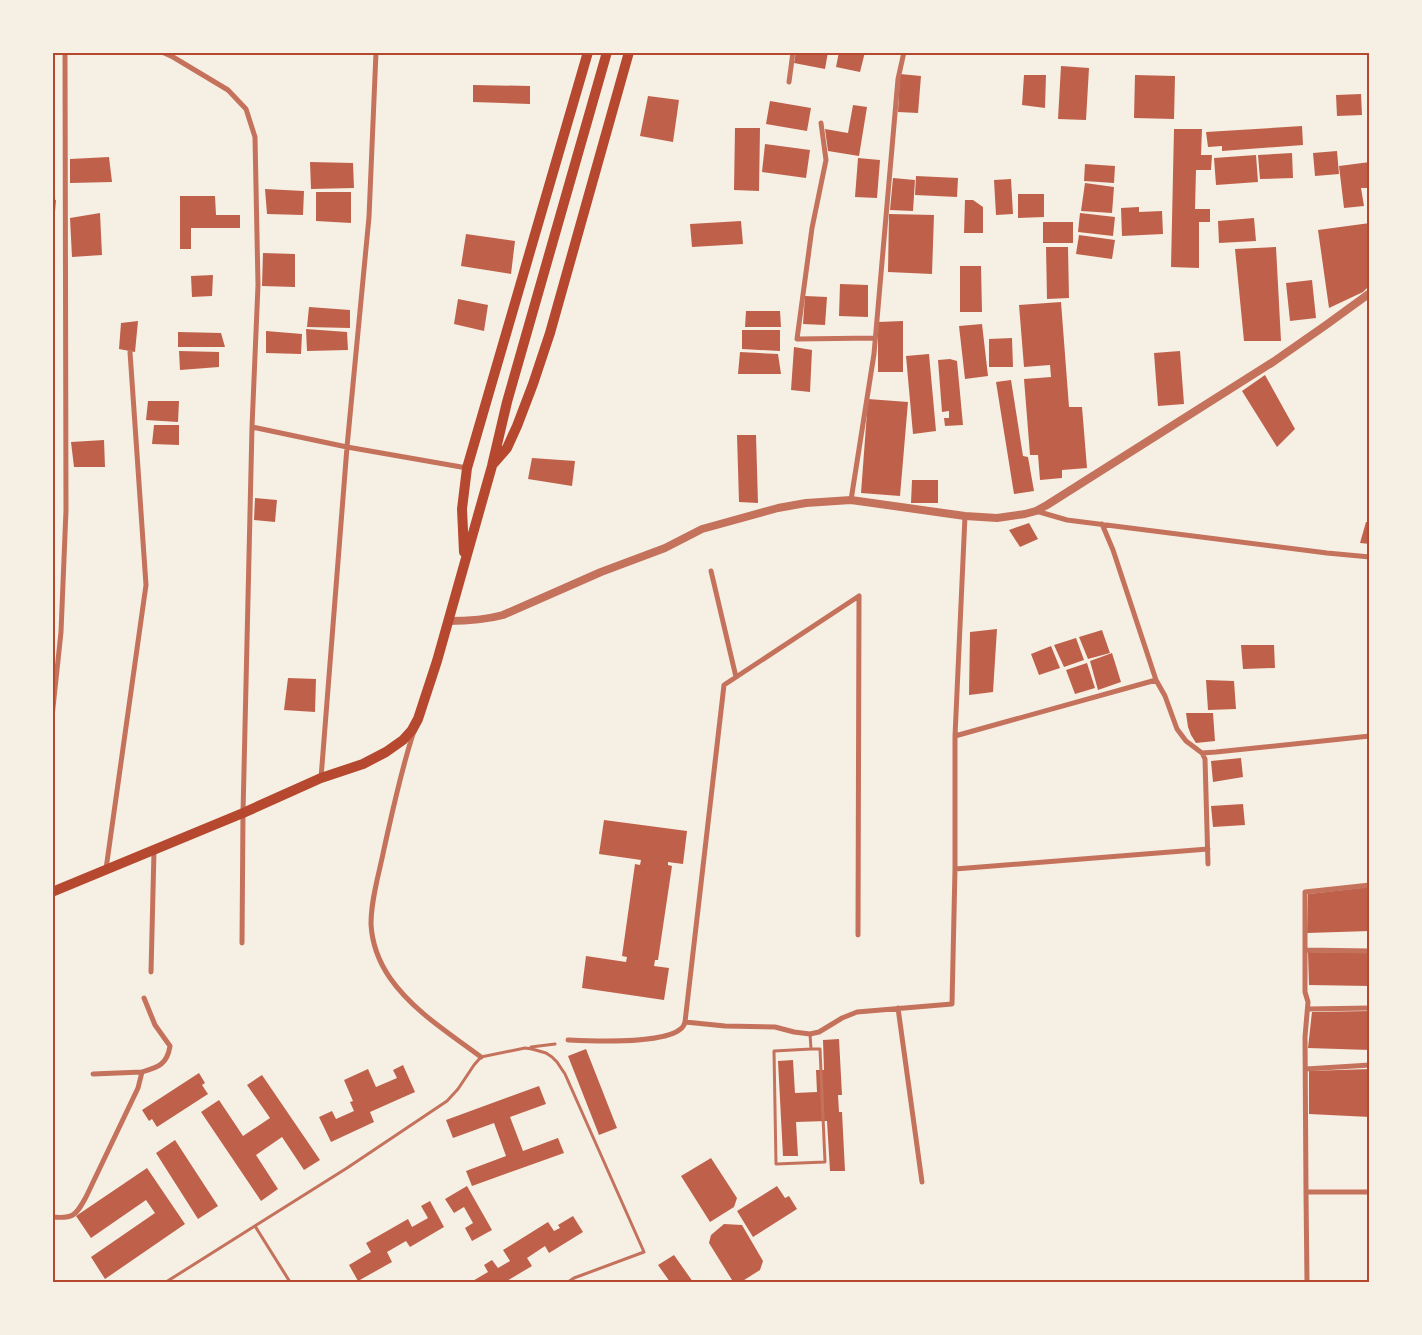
<svg xmlns="http://www.w3.org/2000/svg" width="1422" height="1335" font-family="'Asap Condensed',sans-serif">
<style>
.building{fill:#bf614a}
.lines{fill:none;stroke-linecap:round;stroke-linejoin:round}
.service{stroke:#c5725c;stroke-width:3}
.minor{stroke:#c5725c;stroke-width:5}
.tertiary{stroke:#c5725c;stroke-width:8}
.primary{stroke:#b5482f;stroke-width:10}
.neatline{fill:none;stroke:#b5482f;stroke-width:2}
</style>
<rect width="100%" height="100%" fill="#f6efe4"/>
<path class="building" d="M796,52H828L825,69L794,63Z
M839,52H865L860,72L836,67Z
M1061,66L1089,68L1086,120L1058,119Z
M900,74L921,76L918,113L898,112Z
M1024,75H1046L1045,108L1022,105Z
M1135,75L1175,76L1174,119L1134,118Z
M473,85L530,86V104L473,102Z
M1361,94L1362,115L1337,116L1336,95Z
M648,96L679,100L673,142L640,136Z
M770,101L811,108L807,131L766,124Z
M853,105L867,107L859,156L828,151L825,129L848,133Z
M1302,126L1303,145L1222,151V146L1208,147L1206,132Z
M735,128H760L759,191L734,190Z
M1174,129H1202L1201,155H1212L1211,170H1196L1195,209H1210V222H1199V268L1171,267Z
M765,144L810,150L806,178L762,172Z
M1337,151L1339,174L1315,176L1313,153Z
M1292,153L1293,178L1260,179L1258,155Z
M1256,155L1258,182L1216,185L1214,158Z
M109,157L112,182L70,183V159Z
M858,158L880,160L877,198L855,197Z
M310,162L353,163L354,188L311,189Z
M1370,162V188H1361L1364,206L1344,208L1339,166Z
M1085,164L1115,166L1114,183L1084,181Z
M916,176L958,178L957,197L915,195Z
M893,178L915,180L913,211L890,210Z
M1011,179L1013,214L996,215L994,180Z
M1085,183L1114,187L1112,213L1081,211Z
M265,189L304,191L303,215L267,214Z
M316,192H351V223L316,221Z
M1018,194H1044V217L1018,218Z
M180,196H215L216,215H240V228H191V249H180Z
M52,199L56,200L54,224H52Z
M965,200H973L983,207V233H964Z
M1139,207V212L1162,211L1163,234L1122,236L1121,208Z
M100,213L102,255L72,257L70,218Z
M1080,213L1115,217L1113,236L1078,232Z
M889,214L934,215L932,274L888,272Z
M1254,218L1256,241L1219,243L1218,221Z
M741,221L743,244L692,247L690,224Z
M1043,222H1073V243H1043Z
M1370,223V285L1363,292L1329,308L1318,230Z
M466,234L515,241L511,274L461,266Z
M1079,235L1115,240L1112,259L1076,254Z
M1046,247H1068L1069,298L1047,299Z
M1276,247L1281,341H1244L1235,249Z
M263,253L295,254V287L262,286Z
M960,266H981L982,312H960Z
M213,275L212,296L192,297L191,276Z
M1312,280L1316,318L1290,321L1286,283Z
M840,284L868,285V317L839,316Z
M805,296L827,297L825,325L803,324Z
M458,299L488,305L484,331L454,324Z
M1061,302L1069,407H1082L1087,468L1062,470V478L1040,480L1038,455H1030L1024,379L1051,377L1050,365L1024,367L1019,305Z
M309,307L350,310V328L307,327Z
M746,311H780L781,327H745Z
M138,321L135,352L119,349L121,323Z
M903,321V372H878V322Z
M982,324L988,376L965,379L959,326Z
M306,329L347,332L348,350L307,351Z
M742,330H780V351L742,349Z
M266,331L302,334L301,354L266,353Z
M178,332L221,333L225,347H178Z
M1012,338L1013,367H989V339Z
M794,347L812,350L810,392L791,390Z
M179,351L219,352V367L180,370Z
M1180,351L1184,404L1158,406L1154,353Z
M740,352L778,354L781,374H738Z
M929,354L936,431L913,434L906,356Z
M950,359L957,361L963,425L945,426L944,418H949V411L942,412L938,360Z
M1265,375L1295,429L1277,447L1242,391Z
M1011,380L1023,456L1028,457L1034,491L1014,494L996,382Z
M868,399L908,402L900,496L861,493Z
M148,401H179L178,422L146,420Z
M154,425H179V445L152,444Z
M737,435H756L758,503L739,502Z
M104,440L105,467H74L71,442Z
M532,458L575,461L572,486L528,479Z
M912,480H938V503H911Z
M255,498L277,500L275,522L254,520Z
M1366,522H1370V544L1360,543Z
M1029,523L1038,539L1020,547L1009,530Z
M997,629L993,692L969,695L970,632Z
M1102,630L1110,653L1088,659L1079,637Z
M1076,638L1084,660L1064,667L1054,645Z
M1241,645H1274L1275,668L1243,669Z
M1051,646L1060,668L1039,675L1031,654Z
M1112,653L1121,682L1098,690L1090,661Z
M1087,663L1095,688L1075,694L1066,670Z
M288,678L316,679L315,712L284,710Z
M1206,680L1234,681L1236,709L1208,710Z
M1186,713H1213L1215,741L1196,743L1191,735L1188,727Z
M1241,758L1243,777L1213,782L1211,761Z
M1243,804L1245,825L1213,827L1211,806Z
M604,820L687,831L683,864L668,862V865L672,866L658,960H655L654,966L669,968L664,1000L582,988L586,956L626,962L627,957L622,956L635,864L640,865L641,860L599,854Z
M1370,887V931L1307,933L1308,894Z
M1308,952L1370,953V986L1309,985Z
M1370,1011V1050L1308,1048L1312,1012Z
M839,1039L842,1095H838L839,1112H842L845,1171H830L827,1121L796,1122L798,1156H783L778,1061L793,1060L795,1093L817,1092L816,1070H824L823,1040Z
M586,1049L617,1128L599,1135L568,1056Z
M403,1065L415,1092L370,1112L374,1122L331,1142L319,1117L332,1111L336,1119L354,1111L350,1102L353,1101L344,1080L368,1069L376,1087L397,1078L393,1070Z
M1370,1069V1117L1309,1114V1071Z
M199,1073L205,1083L202,1085L208,1094L157,1127L152,1119L149,1121L142,1110Z
M262,1075L320,1160L304,1170L282,1137L256,1155L278,1189L261,1201L201,1112L219,1100L243,1136L270,1118L247,1085Z
M539,1086L546,1104L510,1117L523,1151L558,1138L564,1153L472,1186L466,1171L506,1156L494,1123L453,1138L446,1120Z
M175,1140L218,1206L198,1219L156,1153Z
M711,1158L737,1198L734,1207L710,1222L681,1176Z
M147,1168L185,1224L105,1279L91,1257L155,1213L146,1200L91,1238L76,1216Z
M467,1186L492,1230L472,1241L465,1228L473,1223L464,1207L454,1213L445,1199Z
M777,1186L785,1198L789,1196L797,1209L753,1237L737,1211Z
M430,1201L444,1227L410,1247L406,1241L387,1252L392,1262L358,1281L349,1265L371,1252L366,1243L408,1219L412,1227L428,1218L421,1206Z
M573,1216L583,1232L549,1253L545,1246L527,1258L532,1266L505,1282H503L502,1280L498,1282H471L488,1272L484,1265L492,1260L498,1268L510,1261L503,1250L548,1222L554,1231L560,1228L558,1225Z
M724,1224L742,1225L763,1261L760,1270L741,1282L732,1280L709,1243L711,1235Z
M674,1255L693,1282H670L658,1265Z"/>
<g class="lines">
<path class="service" d="M810,1034L811,1049H820L825,1162L776,1164L774,1051L811,1049
M531,1047L555,1044
M255,1226L290,1282
M166,1282L347,1168L447,1101L458,1089L474,1065L481,1057L525,1048L532,1049L546,1053L552,1057L557,1062L565,1074L644,1252L574,1278L568,1282"/>
<path class="minor" d="M162,52L173,57L228,90L246,109L255,137L258,285L252,427L243,813L242,943
M789,82L793,52
M821,123L826,160L812,228L797,339L875,338
M252,427L347,447L467,468
M851,500L874,354L898,79L904,52
M1036,511L1067,520L1327,553L1370,557
M1102,524L1113,550L1156,680L1165,696L1177,729L1186,741L1202,753L1205,759L1208,864
M711,571L736,677
M52,717L61,632L66,510L65,52
M414,731C401,770 393,809 384,849C379,874 371,899 371,924C372,943 379,962 390,978C413,1011 449,1033 481,1057
M955,736L1156,680
M1202,753L1216,752L1370,736
M321,778L347,447L369,217L376,52
M106,869L146,585L130,352
M955,869L1208,849
M1370,885L1305,892V992L1308,1002L1305,1037L1306,1192H1370
M858,935L859,596
M1305,950L1370,951
M151,972L154,851
M898,1008L922,1182
M1308,1009L1370,1008
M685,1022L724,685L859,596
M568,1040C588,1041 681,1046 685,1022L725,1026L775,1027L794,1032L810,1034L819,1032L842,1018L857,1012L952,1004L955,869V736L965,516
M1306,1069L1370,1065
M93,1074L142,1072
M1306,1192L1307,1282
M52,1217C74,1219 76,1215 86,1197L138,1088L142,1072C158,1067 167,1065 170,1046L155,1025L144,998"/>
<path class="tertiary" d="M448,621C468,621 485,620 503,615L601,572L665,548L702,529L778,508L806,503L851,500L965,516L997,518L1025,514L1036,511L1047,505L1273,362L1326,325L1370,293"/>
<path class="primary" d="M494,463L507,448L517,426L533,384L550,333L629,52
M464,552L462,509L467,468L588,52
M52,892L243,813L321,778L363,764L386,752L403,740L412,730L418,719L437,661L492,466L507,402L607,52"/>
</g>
<rect width="1422" height="1335" fill="none" stroke="#f6efe4" stroke-width="108"/>
<rect x="54" y="54" width="1314" height="1227" class="neatline"/>
</svg>
